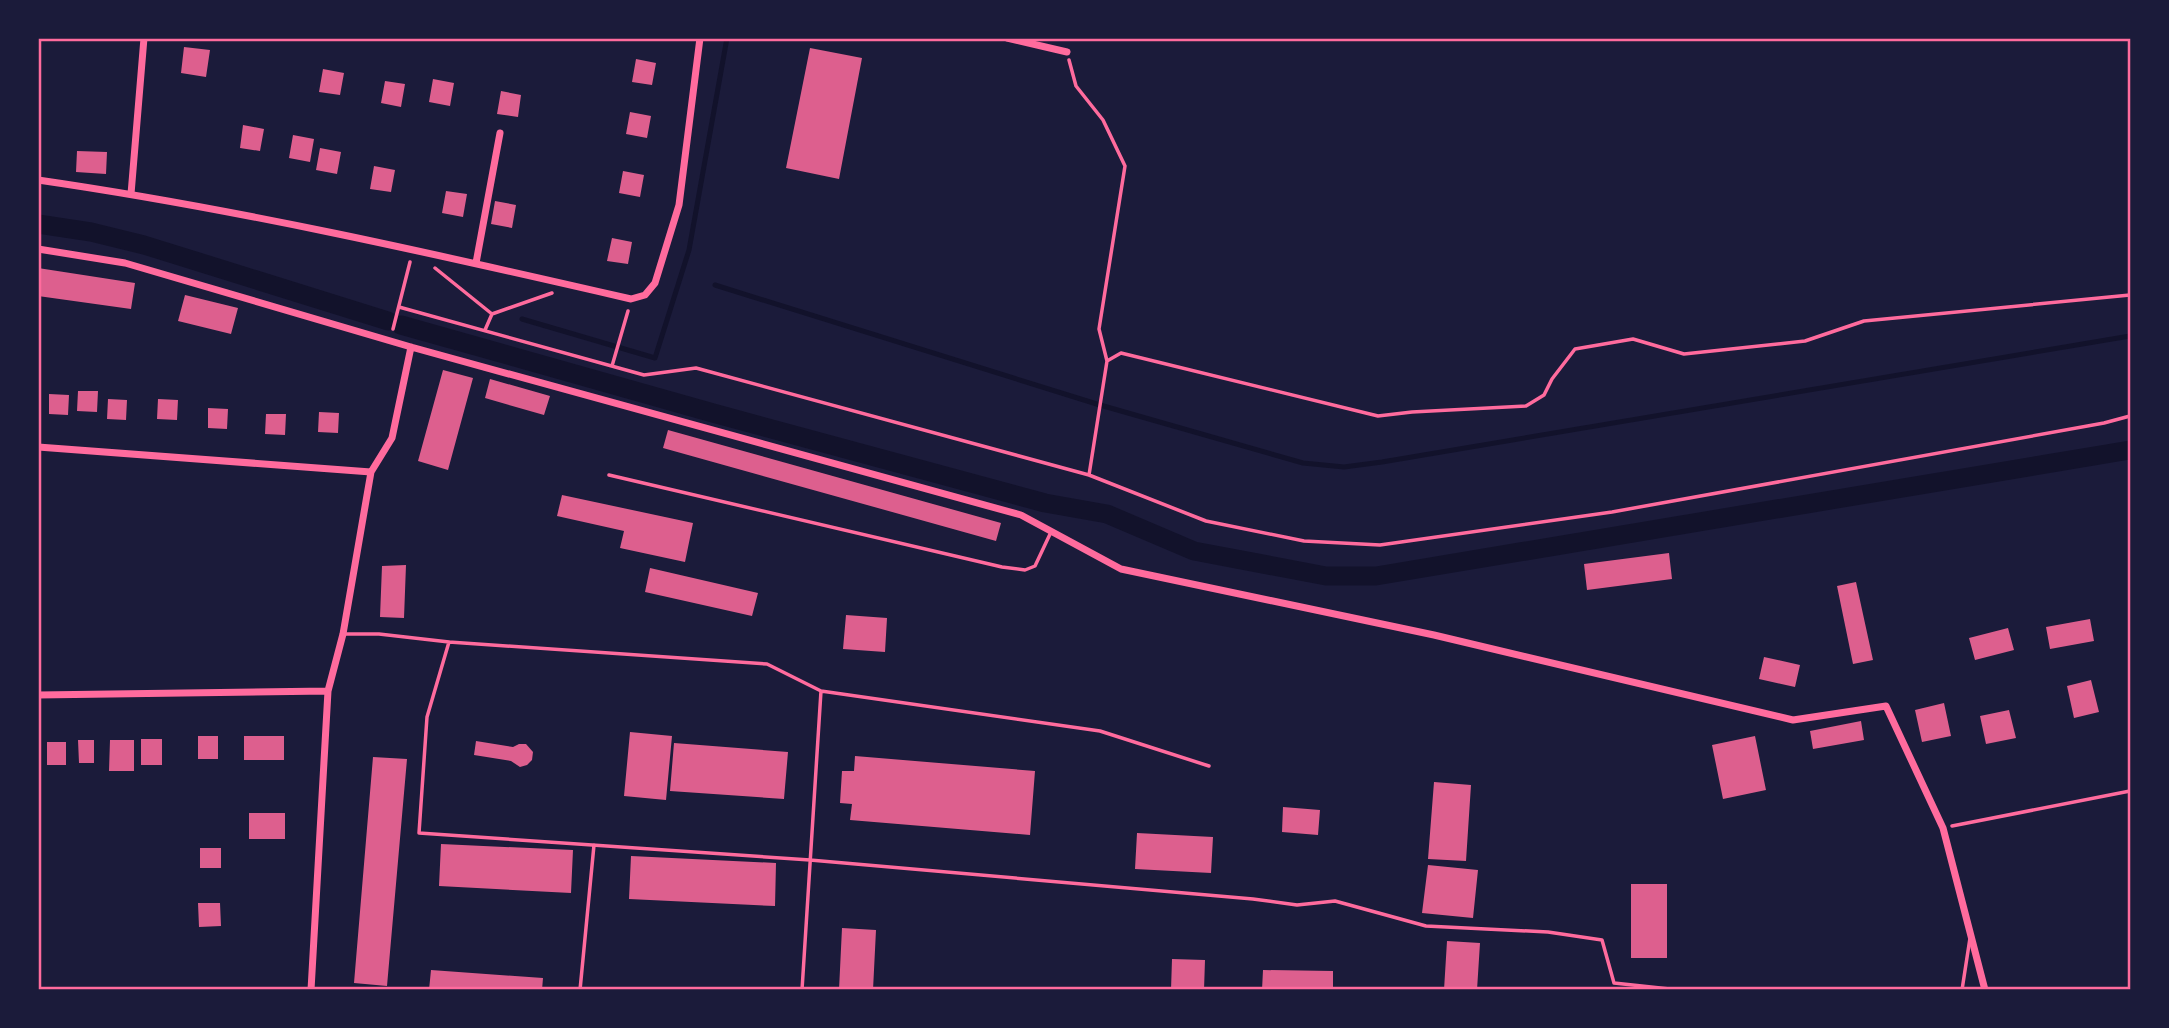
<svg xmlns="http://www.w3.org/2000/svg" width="2169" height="1028" font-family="'Times New Roman',serif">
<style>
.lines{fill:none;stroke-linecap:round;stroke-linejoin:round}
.stream{stroke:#12122b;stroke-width:5}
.canal{stroke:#12122b;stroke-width:19}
.building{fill:#dd5f8e}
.path{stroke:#ff6b9d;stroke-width:3.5}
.service{stroke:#ff6b9d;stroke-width:3.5}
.minor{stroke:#ff6b9d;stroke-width:7}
.neatline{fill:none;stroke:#ff6b9d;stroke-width:2.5}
</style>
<rect width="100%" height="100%" fill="#1b1b3a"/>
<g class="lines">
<path class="stream" d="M715,285L1100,405L1303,463L1344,467L1382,462L2130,336
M522,319L655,358L689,250L727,38"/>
<path class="canal" d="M38,224L91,232L144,245L388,321
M401,325L713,413L1045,503L1107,514L1194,551L1326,576H1376L2130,450"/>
</g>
<path class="building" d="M184,47L210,50L206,77L181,73Z
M810,48L862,58L839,179L786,168Z
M636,59L656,63L652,85L632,82Z
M323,69L344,73L340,95L319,92Z
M433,79L454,83L450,106L429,102Z
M385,81L405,84L401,107L381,103Z
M501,91L521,95L518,117L497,114Z
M630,112L651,116L647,138L626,134Z
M243,125L264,129L260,151L240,148Z
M293,135L314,139L310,162L289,158Z
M320,148L341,152L337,174L316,170Z
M77,151L107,152L106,174L76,172Z
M374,166L395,170L391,192L370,189Z
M623,171L644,175L640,197L619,193Z
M446,191L467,194L463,217L442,213Z
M495,201L516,205L512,228L491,224Z
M612,238L632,242L628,264L607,261Z
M38,268L135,283L131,309L38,296Z
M185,295L238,308L231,334L178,321Z
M443,370L473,378L448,470L418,461Z
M490,379L550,396L544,415L485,398Z
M78,391H98L97,412L77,411Z
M49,394L69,395L68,415L49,414Z
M108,399L127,400L126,420L107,419Z
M158,399L178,400L177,420L157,419Z
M208,408L228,409L227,429L208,428Z
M319,412L339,413L338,433L318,432Z
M266,414H286L285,435L265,434Z
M668,430L1001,523L996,541L663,448Z
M562,495L693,523L685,562L620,548L624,531L557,516Z
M1669,553L1672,579L1587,590L1584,564Z
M406,565L404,618L380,617L382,566Z
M650,568L758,593L752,616L645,592Z
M1856,582L1873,660L1853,664L1837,586Z
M846,615L887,618L885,652L843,649Z
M2090,619L2094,641L2050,649L2046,627Z
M2008,628L2014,650L1975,660L1969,638Z
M1764,657L1800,665L1795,687L1759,679Z
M2091,680L2099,712L2074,718L2067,686Z
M1944,703L1951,736L1922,742L1915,710Z
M2009,710L2016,738L1986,744L1980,716Z
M1861,721L1864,740L1813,749L1810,731Z
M630,732L672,736L666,800L624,796Z
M198,736H218V759H198Z
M244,736H284V760H244Z
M1755,736L1766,790L1723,799L1712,745Z
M141,739H162V765H141Z
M78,740H94V763H79Z
M110,740H134V771H109Z
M476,741L513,747L519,744H526L533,752L532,760L527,765L520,767L511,761L474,755Z
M47,742H66V765H47Z
M674,743L788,752L784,799L670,791Z
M855,756L1035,771L1030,835L850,820L852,804L840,803L842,771H854Z
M373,757L407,759L387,986L354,983Z
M1434,782L1471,785L1466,861L1428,859Z
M1283,807L1320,810L1318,835L1282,832Z
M249,813H285V839H249Z
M1137,833L1213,837L1211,873L1135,869Z
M441,844L573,850L571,893L439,886Z
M200,848H221V868H200Z
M631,856L776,863L775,906L629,899Z
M1428,865L1478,870L1473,918L1422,913Z
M1631,884H1667V958H1631Z
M198,903H220L221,926L199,927Z
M842,928L876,930L873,990H839Z
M1447,941L1480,943L1477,990H1444Z
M1172,959L1205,960L1204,990H1171Z
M431,970L543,978L542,990H429Z
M1263,970L1333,971V990H1262Z"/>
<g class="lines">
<path class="path" d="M1069,60L1076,86L1103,120L1125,166L1099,329L1107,361L1121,353L1378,416L1412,412L1526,406L1544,395L1552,379L1575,349L1633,339L1684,354L1805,341L1864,321L2130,295
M435,268L492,314
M399,307L644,375L696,368L1089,475L1206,521L1304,541L1380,545L1612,512L2104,423L2130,416
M393,329L410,262
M485,330L492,314L552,293
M612,366L628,311
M1089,475L1107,361
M1952,826L2130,791"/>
<path class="service" d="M609,475L1002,567L1025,570L1035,566L1051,532
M343,634H379L449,642L767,664L821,691L802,990
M449,642L427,717L419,833L810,860L1253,899L1297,905L1335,901L1426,926L1548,932L1602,940L1614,983L1679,990
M821,691L1100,731L1209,766
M580,990L594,845
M1962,990L1970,938"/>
<path class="minor" d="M1007,38L1067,52
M38,180C238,209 435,254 631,299L645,295L655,283L679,205L700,38
M131,194L144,38
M38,249L125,263L411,347L1021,515L1121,569L1434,635L1793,720L1886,706L1943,828L1985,990
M476,263L500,133
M38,447L371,472
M38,695L328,691
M311,990L328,691L343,634L371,472L392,438L411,347"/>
</g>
<rect width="2169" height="1028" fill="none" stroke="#1b1b3a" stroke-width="80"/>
<rect x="40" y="40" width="2089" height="948" class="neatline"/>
</svg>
